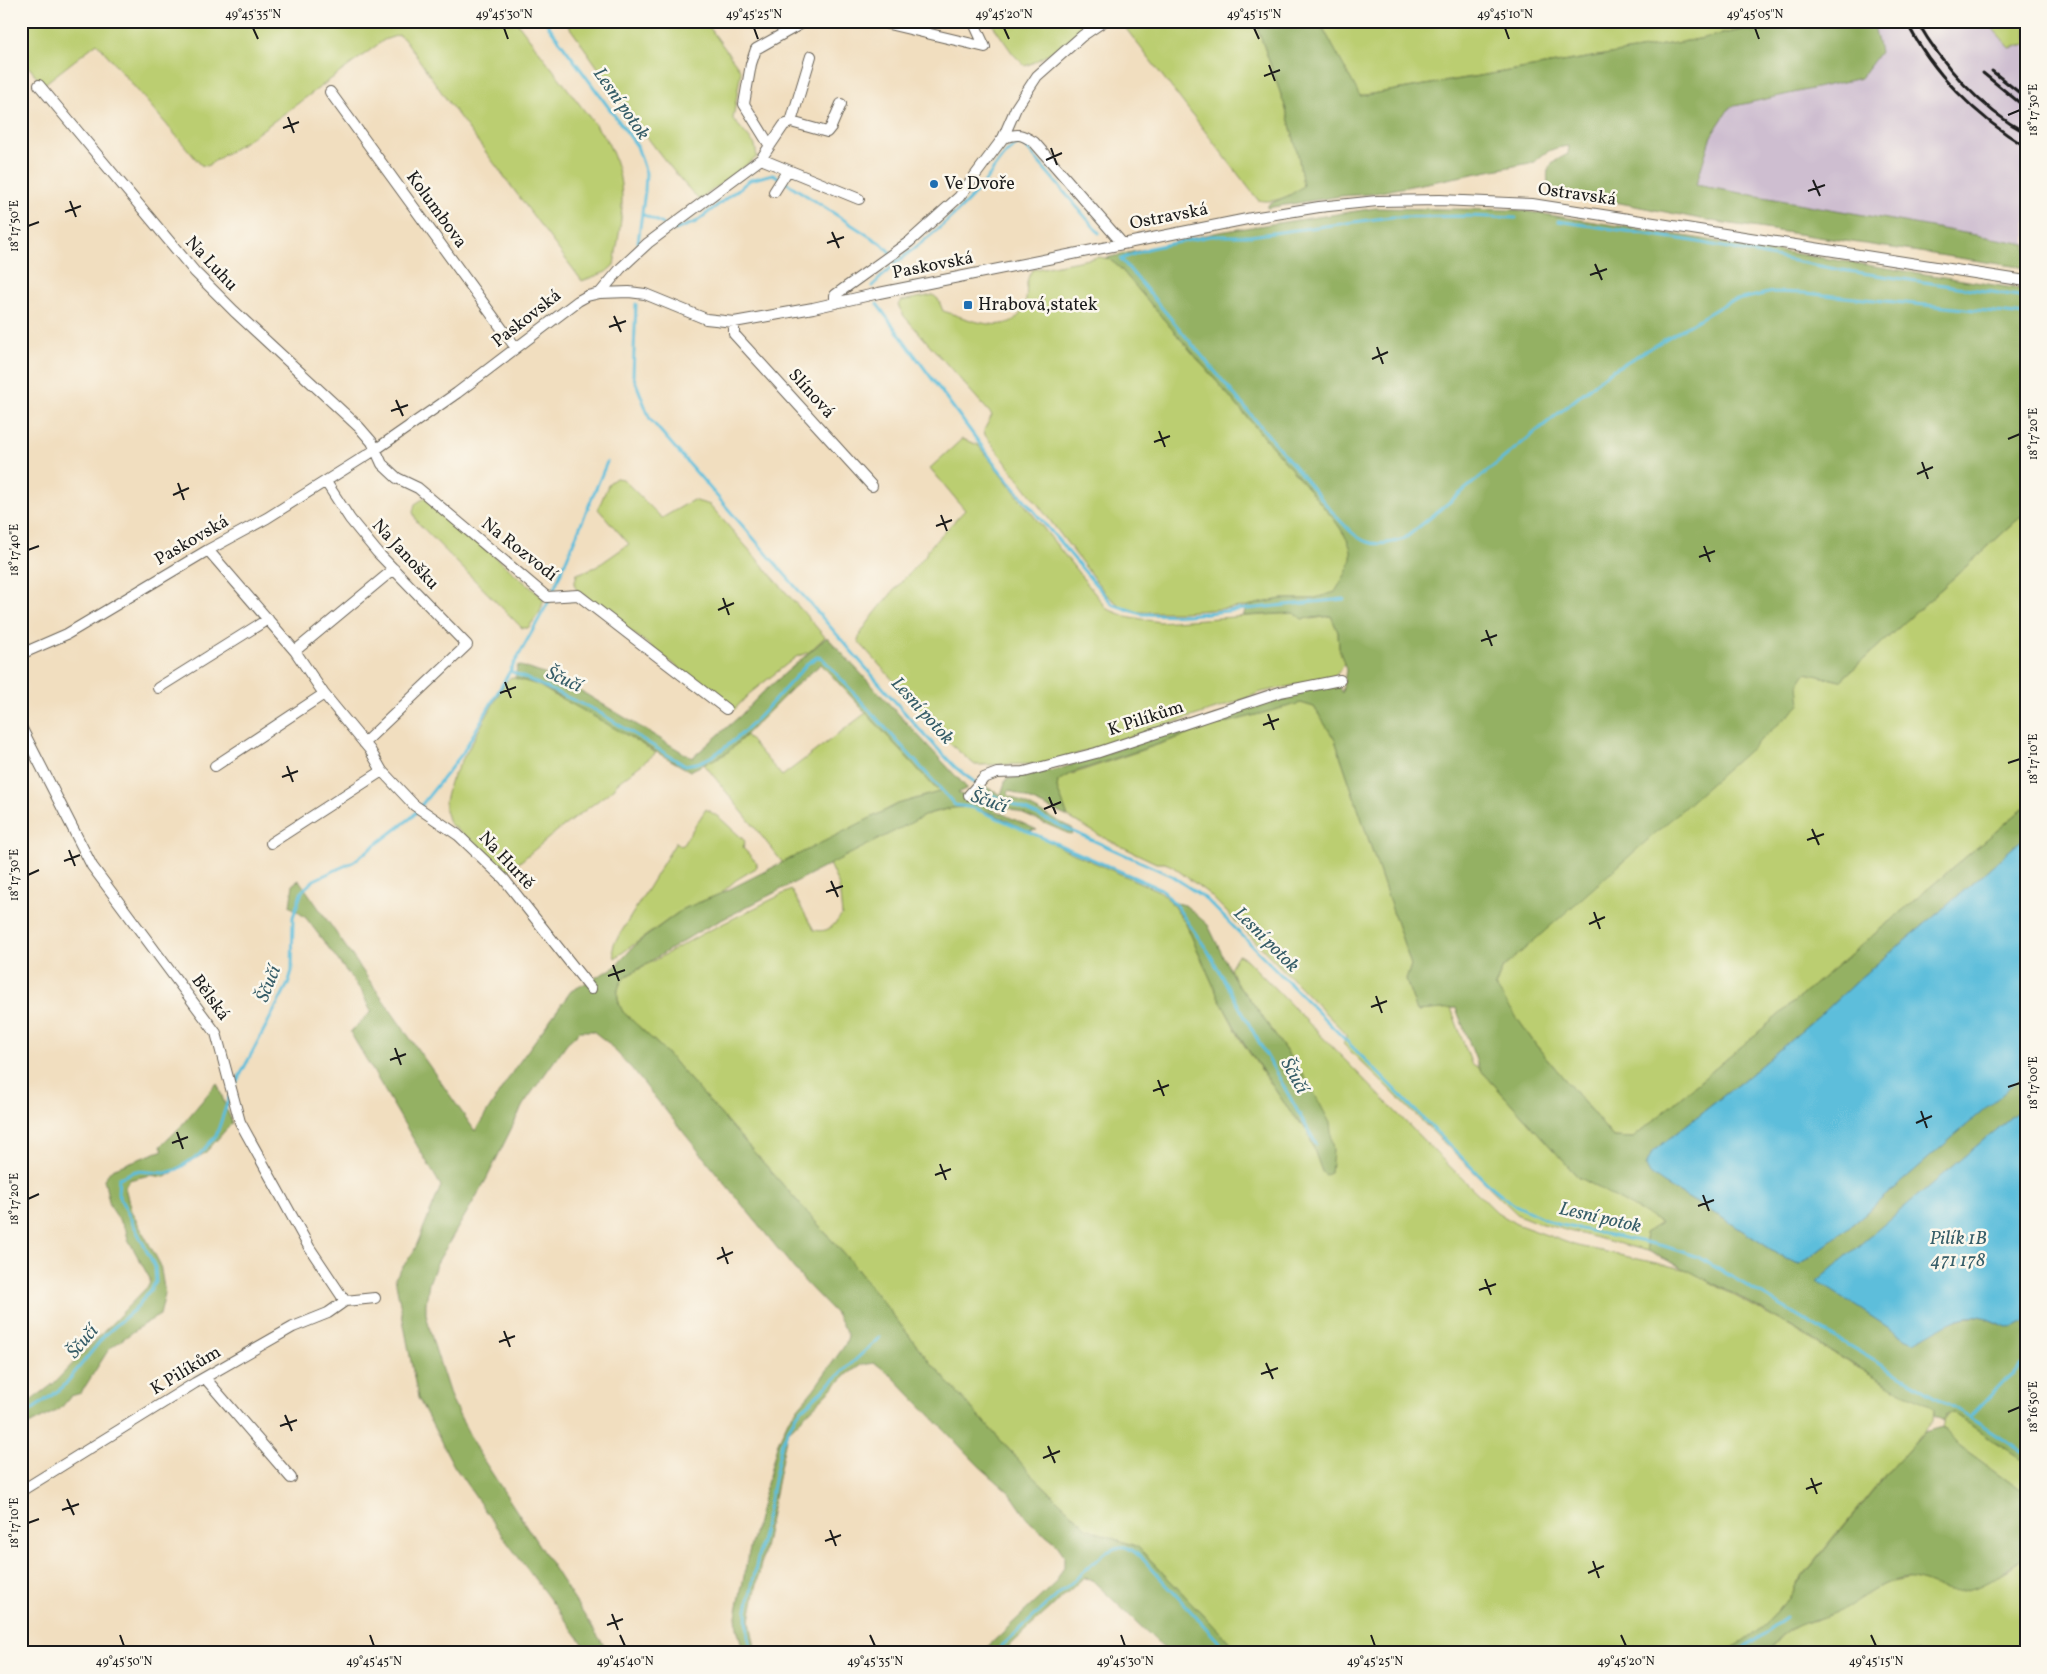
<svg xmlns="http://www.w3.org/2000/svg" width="2047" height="1674" font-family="Vollkorn,serif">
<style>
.industrial{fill:#cebed0}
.green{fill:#bbce71;stroke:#6c7546}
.forest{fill:#94b163;stroke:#586640}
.water{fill:#5dbedb;stroke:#3c6d7c}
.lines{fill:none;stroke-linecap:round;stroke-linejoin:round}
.stream{stroke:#5dbedb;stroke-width:3}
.minor-casing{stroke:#676055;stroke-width:12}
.minor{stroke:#fff;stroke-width:10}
.rail{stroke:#1c1c1c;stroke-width:3}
.ticks{fill:none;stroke:#1c1c1c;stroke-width:2}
.poi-dot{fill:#1f6fb2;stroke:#fbf7ec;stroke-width:2}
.labels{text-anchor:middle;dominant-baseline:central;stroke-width:5;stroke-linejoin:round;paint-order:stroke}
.poi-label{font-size:18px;fill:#1c1c1c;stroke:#fbf7ec;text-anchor:start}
.street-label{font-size:18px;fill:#1c1c1c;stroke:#fbf7ec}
.water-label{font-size:19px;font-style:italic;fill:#365d68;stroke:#fbf7ec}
.neatline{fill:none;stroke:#1c1c1c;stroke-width:2}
.ticks-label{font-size:12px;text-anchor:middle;fill:#1c1c1c}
</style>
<rect width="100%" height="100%" fill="#fbf7ec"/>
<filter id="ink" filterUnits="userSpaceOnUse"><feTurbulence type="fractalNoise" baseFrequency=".02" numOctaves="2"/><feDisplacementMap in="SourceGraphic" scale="10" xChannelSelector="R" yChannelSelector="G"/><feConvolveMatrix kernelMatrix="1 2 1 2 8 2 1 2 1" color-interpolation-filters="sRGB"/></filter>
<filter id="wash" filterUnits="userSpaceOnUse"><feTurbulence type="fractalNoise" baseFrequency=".0096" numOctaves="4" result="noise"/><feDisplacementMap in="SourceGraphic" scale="20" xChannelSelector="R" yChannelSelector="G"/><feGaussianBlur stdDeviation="1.12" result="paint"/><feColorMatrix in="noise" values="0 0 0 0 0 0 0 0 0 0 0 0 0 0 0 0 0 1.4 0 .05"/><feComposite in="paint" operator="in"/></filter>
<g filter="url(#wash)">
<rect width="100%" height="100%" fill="#f1debf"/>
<path class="industrial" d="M1873,21H1986L2010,47L2026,44V251L1696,185L1711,136L1730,107L1861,78L1880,52Z"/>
<path class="green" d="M21,21H516L606,139C630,185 622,216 614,265L606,272L582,281L449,103L406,41L399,35L384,40L255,135L207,166L201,165L97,43L43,85L21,57Z
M565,21H705L741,71L733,119L755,145L757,157L699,200C648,146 609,81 565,21Z
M990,21H1095C1076,34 1045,59 1025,66L1013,54Z
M1120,21H1255L1285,106L1298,154L1303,186C1292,196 1273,204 1258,200Z
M1321,21H1784L1699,39L1359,96L1323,28Z
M1986,21H2026V44L2010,48Z
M1099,257L1109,259L1120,268L1333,518C1358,552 1357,557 1335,593L1312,599H1281L1243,607L1183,612H1139L1120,606L1106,594L985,435L984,430L992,415L904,316L898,305L901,301L933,295L938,299L943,311C967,318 1013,341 1025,304C1029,291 1023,284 1032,270Z
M962,439L978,445L1107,609L1125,616L1159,622L1294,613L1311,619L1331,616L1338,632L1339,648L1344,663C1337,678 1332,678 1316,681L1314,678L1310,682L1262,692L1225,706L1046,764L975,765L949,743L858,641C860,626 912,570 925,556L928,549L965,510L930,468Z
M616,478L623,479L662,518L693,500L710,505L825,637L809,652L796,657L749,694L734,710L577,590L574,585L577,574L596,567L629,544L598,509L609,483Z
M426,497L544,599L540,612L528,628H522L417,522L413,512L415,504Z
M2026,512V806L1633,1138L1613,1137L1535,1044L1495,987L1502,969L1798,685L1806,673L1840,681Z
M511,677L538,685L554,695L589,712L656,753L616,784L615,788L557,831L504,875L481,850L449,823L445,810V801L450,782L505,683Z
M1301,703L1314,707L1335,740L1411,965L1406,980L1417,1011L1451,1008L1471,1063L1479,1068L1577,1176L1662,1223L1645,1233L1648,1251L1538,1223L1518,1215L1343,1044L1347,1035L1209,894L1172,866L1165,863H1156L1106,839L1068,817L1057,788L1058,781L1063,777L1210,727Z
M866,713L939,792L898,804L783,863L704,764L727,753L746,735L782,776Z
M956,807H974L999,817L1066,850L1159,891L1171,902L1186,924L1218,996L1242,1042L1291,1113L1307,1130L1322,1171L1326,1175L1311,1087L1252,1002L1236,983L1230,968L1237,956L1239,955L1247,960L1438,1155L1497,1212L1516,1224L1574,1245L1688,1270L1782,1322L1855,1366L1930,1405L1934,1410L1933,1421L1879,1482L1797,1583C1784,1610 1749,1641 1722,1653H1240L1138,1547L1088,1529L1031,1474L929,1361L852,1263L663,1049L623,1012C616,999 615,988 625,977L702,934L791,890L814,930C829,933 833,926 842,915L839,886L829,864L928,814Z
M706,809L720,818L745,841L743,848L757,863L756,868L736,880L720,894L683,909L615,958L613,949L614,944L676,842L682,846Z
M1953,1413L2026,1463V1494L1960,1446L1942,1429C1943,1421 1946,1416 1953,1413Z
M2026,1555V1653H1767L1785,1633L1799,1624L1817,1620L1887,1583L1912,1578L1930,1584L1976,1587L2010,1569Z"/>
<path class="forest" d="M1255,21H1321L1323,28L1360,96L1699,39L1784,21H1873L1880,52L1861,78L1730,107L1711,136L1696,185L2026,244V268L1711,221L1549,189C1545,167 1548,164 1568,154L1569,146C1554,148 1546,150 1535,162L1370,194L1341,196L1267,208L1269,204L1290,195L1303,186L1298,154L1285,106Z
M1376,208L1518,210L2026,290V512L1840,681L1806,673L1798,685L1800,705L1502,969L1495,986L1535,1044L1613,1137L1633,1138L2026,806V836L1943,909L1861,977L1824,1012L1741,1082L1652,1152L1664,1184L1726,1220L1786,1259L1799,1264L1808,1259L1855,1222L2026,1073V1104L1818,1281L1906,1339C1911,1339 1918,1340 1922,1338C1925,1337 1928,1333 1931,1331C1942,1325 1958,1318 1971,1317C1996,1315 2000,1335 2026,1321V1463L1953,1413L1947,1415L1944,1421L1934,1416V1410L1930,1405C1879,1382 1832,1351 1783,1322C1740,1296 1694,1273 1648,1251L1645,1233L1661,1223L1577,1176L1479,1068L1456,1008L1417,1011L1406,980L1411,965L1335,740L1314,707L1301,703L1210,727L1071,773L1058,781L1057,788L1068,817L1009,790L1008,795L1073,829L1072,835L981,796L986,787L1001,795L1006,779L1059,769L1279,695L1331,685L1338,686L1342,693L1346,670L1339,648L1338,632L1331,616L1302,619L1294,613L1243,616L1247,606L1281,599H1312L1335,592C1356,557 1358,553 1333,518L1120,268L1109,259L1106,258L1219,232Z
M827,637L967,788L958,793L1037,830L1028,831C989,812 973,799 928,814L698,932L625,977C615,988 616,999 623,1012L663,1049L852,1263L929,1361L1031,1474L1088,1529L1138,1547L1240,1653H1169L1091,1579L1083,1578L1002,1653H981L1055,1583L1064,1567V1555L1055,1542L1030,1522L1010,1493L979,1466L892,1376L875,1363L861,1365L845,1376L787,1433L751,1614L750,1622L756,1653H744L737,1628L736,1616L748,1556L777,1445L788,1420L814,1389L845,1345L848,1336L836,1314L804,1281L632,1069L607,1042L593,1031H580L567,1043L523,1105L486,1180L437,1263L429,1283L426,1303V1314L433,1342L451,1398L477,1450L605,1647L600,1653H590L504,1538L454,1466L418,1398L395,1278L414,1251L441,1186L350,1032L371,1012L362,992L306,918L290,906L293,884L299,880L475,1131L515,1068L571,991L615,967L636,944L683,909L720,894L898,804L939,792L821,664L793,688L727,753L690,771L538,685L515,678L518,665L564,681L692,758L740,716L761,694Z
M1171,902L1185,905L1208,925L1236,983L1252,1002L1311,1087L1330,1123L1333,1151L1331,1173L1326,1175L1322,1172L1307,1130L1291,1113L1243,1042L1218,996L1186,924Z
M217,1083L232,1123L205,1153L165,1177L150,1175L129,1180L125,1187L131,1211L160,1264L165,1294L160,1315L144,1324L109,1349L81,1393L71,1396L60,1409L21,1429V1408L53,1384L149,1285L150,1279L128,1239L126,1230L110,1206L104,1179L112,1169L163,1150L161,1146L181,1126Z
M1942,1427L1960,1446L2026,1494V1555C2008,1570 1974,1596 1949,1591C1932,1588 1919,1576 1901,1579C1874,1584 1855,1606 1830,1615C1815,1621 1798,1622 1785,1633C1778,1639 1773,1646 1767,1653H1722C1748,1641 1783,1611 1796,1585L1892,1467L1924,1432Z"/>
<path class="water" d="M2026,836V1073L2013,1085L1855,1222L1808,1259L1799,1264L1786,1259L1726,1220L1664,1184L1650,1174L1646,1166L1652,1152L1741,1082L1824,1012L1861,977L1943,909Z
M2026,1104V1321L2010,1328C2000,1325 1991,1319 1980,1317C1956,1313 1935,1333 1914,1342L1906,1339L1817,1281Z"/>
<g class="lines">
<path class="stream" d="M545,21L637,146L646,173L645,191L638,242
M642,214L663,224
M1516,218L1466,216L1391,217L1250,236H1210L1150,248L1121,259L1334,514C1358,540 1367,551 1404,539L1608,373L1728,302L1773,292L1804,293L2026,315
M1558,221L1693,241L1835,269L2026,297
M675,230L696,222L750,180L773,174L883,245L898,261C928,238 960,213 984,183C993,171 1005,148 1020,144L1025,146L1099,233
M872,286L898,261
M636,304L633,375L650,419L918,728L955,767L988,793L1172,876L1206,899L1486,1182L1513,1204L1556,1224L1664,1246L1698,1257L1970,1417L2026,1454
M877,304L997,467L1112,604L1141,614L1187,615L1344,599
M510,671L549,601L607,462
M234,1087L288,984L292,971L293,917L302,891L314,880L353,862L412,817L462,754L510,671L595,710L684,765C689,764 695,764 700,762C738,747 780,693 808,663L817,657L822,658L955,805L974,808L1161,889L1174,903L1208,951L1316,1144
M1970,1417L2006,1379L2026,1362
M21,1418L63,1387L105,1335L137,1307L156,1282L155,1267L118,1194L119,1178L136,1171L166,1173L176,1170L199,1155L216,1136L230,1095
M753,1653L748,1636L747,1610L782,1442L796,1415L880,1337
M994,1653L1103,1554C1123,1543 1126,1544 1143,1559L1229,1653
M1736,1653L1786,1617"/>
</g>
</g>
<g filter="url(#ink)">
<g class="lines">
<defs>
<path id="minor" d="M876,21L985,47L973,21
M920,21L926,33
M39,85L195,272L234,311L359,427L372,442L382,464L397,478L418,488L547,597L578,595L726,709
M330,92L516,348
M791,122L827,132L831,127L841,104
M1003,138L1016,108L1037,76L1082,36L1104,21
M770,146L744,104L751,64L756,49L806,21
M761,159L859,199
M774,192L788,170
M600,293L621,268L648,243L761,159L784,125L791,122L811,56
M835,303V295L909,242L959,197L1003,138C1019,133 1021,134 1034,142L1122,243
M734,322V334L872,486
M326,482L350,519L377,552L467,645L364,743
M208,550L295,651L324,694L370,750L382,771L414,805L458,835L504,879L591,989
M295,651L394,569
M21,654L67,634L208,550L267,518L375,450L457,393L578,301L587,296L600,293L629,292L645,294L706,319L734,322L813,308L879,293L1252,218L1319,207L1377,201L1440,200L1532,204L2026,281
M158,688L268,619
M21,727L92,866L216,1033L240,1122L309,1247L345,1301
M215,766L324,694
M969,795L984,778L997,773L1024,772L1046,766L1096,753L1280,692L1340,680
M271,843L382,771
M205,1378L291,1478
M21,1491L195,1383L293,1327L328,1313L345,1301L375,1298"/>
</defs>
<use href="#minor" class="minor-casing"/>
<use href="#minor" class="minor"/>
<path class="rail" d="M1906,21C1932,73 1977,117 2026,147
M1917,21C1942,65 1981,109 2026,133
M1992,71L2026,98
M1983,73L2026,108"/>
</g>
</g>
<path class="ticks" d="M253,28L258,39M504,28L508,39M754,28L758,39M1004,28L1009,39M1254,28L1259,39M1505,28L1509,39M1755,28L1759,39M1269,65L1275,81M1264,76L1280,70M2008,115L2020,110M288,117L294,133M283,128L299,122M1051,148L1057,165M1046,160L1062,153M1813,180L1820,196M1808,191L1825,185M70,201L76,217M65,212L81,206M28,226L39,222M832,232L839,248M827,243L844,237M1595,264L1602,280M1590,275L1607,269M614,316L621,332M609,327L626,321M1377,347L1383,364M1372,359L1388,352M396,400L403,416M391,411L408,405M1159,431L1165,447M2008,439L2020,434M1154,442L1170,436M1922,462L1928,479M1917,474L1933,467M178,483L184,500M173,495L189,488M941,515L947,531M936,526L952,520M1704,546L1710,562M28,550L39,546M1699,557L1715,551M723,598L729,615M718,610L734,603M1486,630L1492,646M1481,641L1497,635M505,682L511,698M500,693L516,687M1268,714L1274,730M1263,725L1279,719M2008,763L2020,759M287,766L293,782M282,777L298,771M1049,797L1056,814M1044,809L1061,802M1812,829L1819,845M1807,840L1824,834M69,850L75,866M64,861L80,855M28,875L39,870M831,881L838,897M826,892L843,886M1594,912L1600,929M1589,924L1605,917M613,965L619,981M608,976L625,970M1376,996L1382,1013M1371,1007L1387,1001M395,1048L401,1065M390,1060L406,1054M1158,1080L1164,1096M2008,1087L2020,1083M1153,1091L1169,1085M1921,1111L1927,1128M1916,1123L1932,1116M177,1132L183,1149M172,1143L188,1137M940,1164L946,1180M935,1175L951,1169M1703,1195L1709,1211M28,1199L39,1194M1698,1206L1714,1200M722,1247L728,1264M717,1259L733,1252M1485,1279L1491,1295M1479,1290L1496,1284M504,1331L510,1347M499,1342L515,1336M1266,1363L1273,1379M1261,1374L1278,1368M2008,1412L2020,1407M285,1415L292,1431M280,1426L297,1420M1048,1446L1055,1463M1043,1458L1060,1451M1811,1478L1817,1494M1806,1489L1822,1483M67,1499L74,1515M62,1510L79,1504M28,1523L39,1519M830,1530L836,1546M825,1541L841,1535M1593,1561L1599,1578M1588,1573L1604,1566M612,1614L618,1630M607,1625L623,1619M120,1635L124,1646M370,1635L374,1646M620,1635L625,1646M870,1635L875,1646M1121,1635L1125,1646M1371,1635L1375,1646M1621,1635L1626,1646M1871,1635L1876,1646"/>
<g class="poi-dot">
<circle cx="934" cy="184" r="5"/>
<rect x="963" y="300" width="10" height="10" rx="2.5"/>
</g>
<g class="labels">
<g class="poi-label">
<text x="944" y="184">Ve Dvoře</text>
<text x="978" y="305">Hrabová,statek</text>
</g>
<g class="street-label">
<text transform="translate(1577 195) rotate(8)">Ostravská</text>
<text transform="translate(436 210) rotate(54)">Kolumbova</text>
<text transform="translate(1169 217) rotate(-11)">Ostravská</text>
<text transform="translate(211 264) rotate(47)">Na Luhu</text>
<text transform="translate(933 266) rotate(-11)">Paskovská</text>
<text transform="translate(527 319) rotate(-38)">Paskovská</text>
<text transform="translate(811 394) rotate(48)">Slínová</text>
<text transform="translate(192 541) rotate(-30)">Paskovská</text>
<text transform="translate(519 550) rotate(38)">Na Rozvodí</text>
<text transform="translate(405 555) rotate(47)">Na Janošku</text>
<text transform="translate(1146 719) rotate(-18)">K Pilíkům</text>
<text transform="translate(506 861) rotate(47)">Na Hurtě</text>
<text transform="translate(210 998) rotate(54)">Bělská</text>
<text transform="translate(186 1371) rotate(-31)">K Pilíkům</text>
</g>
<g class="water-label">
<text transform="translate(621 104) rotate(55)">Lesní potok</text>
<text transform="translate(564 680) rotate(25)">Ščučí</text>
<text transform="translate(922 711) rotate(48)">Lesní potok</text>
<text transform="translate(989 802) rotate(19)">Ščučí</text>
<text transform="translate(1266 940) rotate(45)">Lesní potok</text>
<text transform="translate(269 984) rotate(-68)">Ščučí</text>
<text transform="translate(1294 1076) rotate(61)">Ščučí</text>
<text transform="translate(1600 1218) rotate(13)">Lesní potok</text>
<text x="1958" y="1239">Pilík 1B<tspan x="1958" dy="22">471 178</tspan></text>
<text transform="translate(83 1342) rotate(-50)">Ščučí</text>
</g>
</g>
<rect width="2047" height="1674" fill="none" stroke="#fbf7ec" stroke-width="55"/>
<rect x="28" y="28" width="1992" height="1618" class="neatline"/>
<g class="ticks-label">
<text x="253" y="18">49°45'35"N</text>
<text x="504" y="18">49°45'30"N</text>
<text x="754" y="18">49°45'25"N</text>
<text x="1004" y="18">49°45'20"N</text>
<text x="1254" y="18">49°45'15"N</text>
<text x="1505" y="18">49°45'10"N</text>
<text x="1755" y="18">49°45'05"N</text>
<text transform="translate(2033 110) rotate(-90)" y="4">18°17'30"E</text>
<text transform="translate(14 226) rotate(-90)" y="4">18°17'50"E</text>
<text transform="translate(2033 434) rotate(-90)" y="4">18°17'20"E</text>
<text transform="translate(14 550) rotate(-90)" y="4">18°17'40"E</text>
<text transform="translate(2033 759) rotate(-90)" y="4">18°17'10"E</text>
<text transform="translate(14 875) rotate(-90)" y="4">18°17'30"E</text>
<text transform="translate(2033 1083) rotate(-90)" y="4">18°17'00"E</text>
<text transform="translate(14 1199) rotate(-90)" y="4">18°17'20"E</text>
<text transform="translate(2033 1407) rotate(-90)" y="4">18°16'50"E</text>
<text transform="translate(14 1523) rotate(-90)" y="4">18°17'10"E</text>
<text x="124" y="1665">49°45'50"N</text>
<text x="374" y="1665">49°45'45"N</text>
<text x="625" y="1665">49°45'40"N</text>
<text x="875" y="1665">49°45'35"N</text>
<text x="1125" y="1665">49°45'30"N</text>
<text x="1375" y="1665">49°45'25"N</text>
<text x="1626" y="1665">49°45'20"N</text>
<text x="1876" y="1665">49°45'15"N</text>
</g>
</svg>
